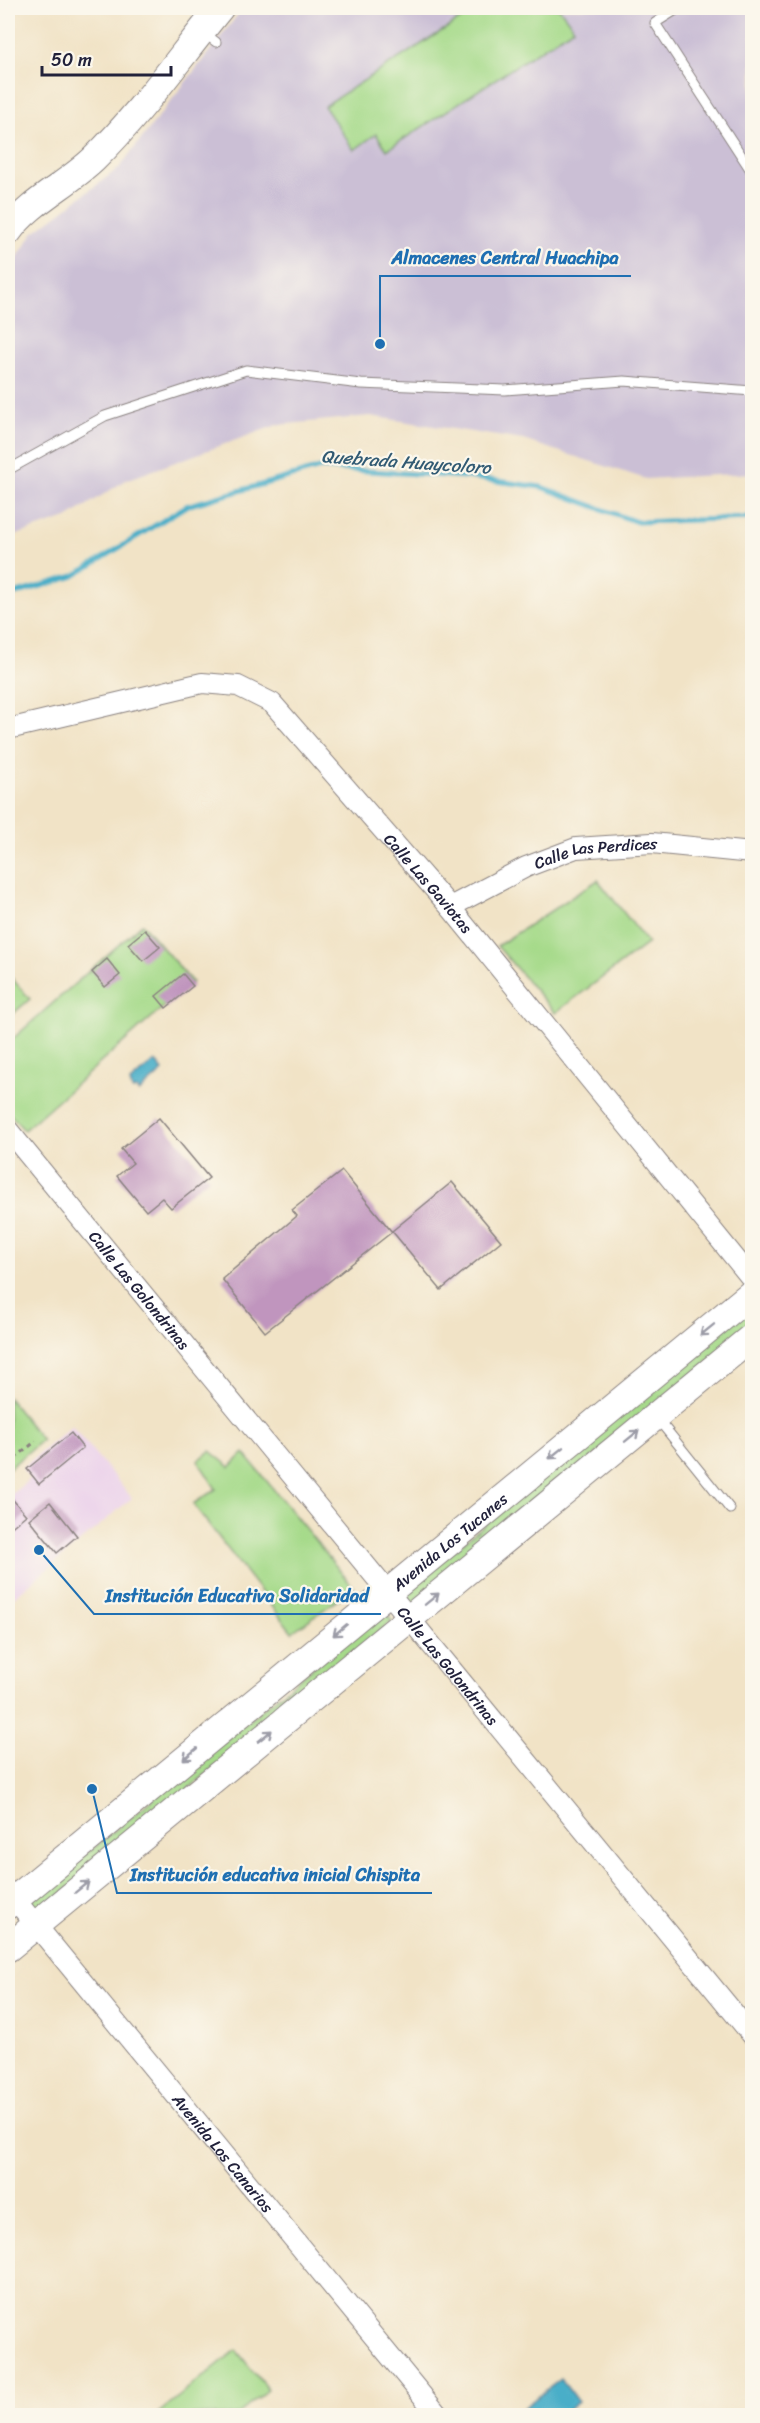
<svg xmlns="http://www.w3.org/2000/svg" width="760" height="2423" font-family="Sriracha,sans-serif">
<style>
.built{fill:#ebd1eb}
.industrial{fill:#cbbfd5}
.green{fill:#a6da8a;stroke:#647e62;stroke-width:1.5}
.water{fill:#48aec8;stroke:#356882;stroke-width:1.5}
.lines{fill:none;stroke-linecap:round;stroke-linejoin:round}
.stream{stroke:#48aec8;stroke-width:5}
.building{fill:#c095be}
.lane-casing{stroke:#8a8280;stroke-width:11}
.street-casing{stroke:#8a8280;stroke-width:22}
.secondary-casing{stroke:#8a8280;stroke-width:29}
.path{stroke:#8a8280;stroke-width:3;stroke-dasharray:4.5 4.5;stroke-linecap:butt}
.lane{stroke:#fff;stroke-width:9}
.street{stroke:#fff;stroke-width:20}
.secondary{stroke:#fff;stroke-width:27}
.oneway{stroke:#9c9ca7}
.labels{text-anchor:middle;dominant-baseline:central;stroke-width:4.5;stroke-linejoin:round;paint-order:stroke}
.street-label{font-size:16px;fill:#22223b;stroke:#fbf7ec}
.water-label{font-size:18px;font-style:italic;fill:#315a73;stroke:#fbf7ec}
.leader{fill:none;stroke:#1f6fb2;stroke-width:2}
.callout-dot{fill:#1f6fb2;stroke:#fbf7ec;stroke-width:2}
.callout-label{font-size:18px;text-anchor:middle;font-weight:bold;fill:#1f6fb2;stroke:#fbf7ec;stroke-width:4.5;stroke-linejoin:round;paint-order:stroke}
</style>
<rect width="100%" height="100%" fill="#fbf7ec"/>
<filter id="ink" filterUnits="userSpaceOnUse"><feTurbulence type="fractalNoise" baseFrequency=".0167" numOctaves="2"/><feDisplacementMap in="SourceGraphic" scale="12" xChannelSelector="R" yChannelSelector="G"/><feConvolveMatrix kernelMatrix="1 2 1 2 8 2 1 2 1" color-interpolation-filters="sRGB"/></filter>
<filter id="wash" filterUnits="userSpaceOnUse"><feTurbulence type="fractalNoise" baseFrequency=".008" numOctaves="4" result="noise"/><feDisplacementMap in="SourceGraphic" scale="24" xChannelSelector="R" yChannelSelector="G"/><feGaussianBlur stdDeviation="1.35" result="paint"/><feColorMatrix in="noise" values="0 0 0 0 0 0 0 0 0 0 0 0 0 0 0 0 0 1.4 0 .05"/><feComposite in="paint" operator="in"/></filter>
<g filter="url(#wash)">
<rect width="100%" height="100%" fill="#f1e3c6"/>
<path class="built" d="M72,1426L132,1498L8,1602V1497L30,1479L22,1468Z"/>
<path class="industrial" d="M243,8H752V473L646,479L523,440L370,416L277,425L126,480L67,518L8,538V272L33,233L119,168Z"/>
<path class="green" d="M478,8H559L574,28L387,150L376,134L354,150L324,106Z
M598,880L648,943L555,1013L497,946Z
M142,924L192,982L24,1130L8,1112V1043Z
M8,974L30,999L8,1018Z
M752,1306V1326L412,1606L400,1594Z
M8,1398L42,1440L8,1469Z
M210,1451L230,1467L244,1453L354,1588L292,1632L193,1504L216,1489L198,1461Z
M383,1610L392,1621L37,1914L29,1901Z
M236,2350L268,2390L237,2415H156Z"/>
<path class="water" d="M155,1061L163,1071L139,1092L137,1089L132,1090L130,1082Z
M561,2379L578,2402L561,2415H528L523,2408Z"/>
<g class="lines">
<path class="stream" d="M8,596L74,576L186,506L320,468L467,477L541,487L637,522L752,518"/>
</g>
<g id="blocks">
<path class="building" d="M145,930L160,947L143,961L128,944Z
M107,959L120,975L105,987L92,972Z
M183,974L193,986L166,1008L156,996Z
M159,1118L209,1178L171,1208L162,1198L146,1211L117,1176L133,1163L121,1149Z
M342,1171L392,1232L265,1332L222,1279L297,1216L292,1210Z
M452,1182L501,1241L441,1290L392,1231Z
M71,1433L83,1448L39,1484L27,1469Z
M8,1494L26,1515L8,1530Z
M50,1502L77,1536L57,1553L29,1519Z"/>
</g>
</g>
<g filter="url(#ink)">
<use href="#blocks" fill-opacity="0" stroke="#8a8280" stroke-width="1.5"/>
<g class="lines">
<defs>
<path id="lane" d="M679,8L655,23L752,172
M203,32L216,42
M8,470L105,416L246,370L361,384L505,390L624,381L752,391
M657,1418L730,1509"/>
<g id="street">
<path id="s1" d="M8,729L202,683L238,686L272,703L450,907L752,1279"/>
<path id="s2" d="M450,907L526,867L576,848L652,843L752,853"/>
<path id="s3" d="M8,1130L752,2035"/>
<path id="s4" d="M8,1891L439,2416"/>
</g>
<g id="secondary">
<path d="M8,232C29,202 67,185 94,159C141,113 179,58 220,8"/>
<path id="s5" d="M8,1905L752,1293"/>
<path d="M8,1948L752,1337"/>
</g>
</defs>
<use href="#lane" class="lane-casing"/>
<use href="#street" class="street-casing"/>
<use href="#secondary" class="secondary-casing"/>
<path class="path" d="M8,1464L36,1441"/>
<use href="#lane" class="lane"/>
<use href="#street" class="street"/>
<use href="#secondary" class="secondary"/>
</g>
<defs><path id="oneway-shaft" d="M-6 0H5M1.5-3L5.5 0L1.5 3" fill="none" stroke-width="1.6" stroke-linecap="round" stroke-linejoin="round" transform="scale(1.5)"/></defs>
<g class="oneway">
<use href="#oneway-shaft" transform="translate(707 1330) rotate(141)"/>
<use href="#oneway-shaft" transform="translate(632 1436) rotate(-39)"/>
<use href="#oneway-shaft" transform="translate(556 1453) rotate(141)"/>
<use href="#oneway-shaft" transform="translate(432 1599) rotate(-39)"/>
<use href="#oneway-shaft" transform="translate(340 1630) rotate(140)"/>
<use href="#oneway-shaft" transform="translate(265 1736) rotate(-39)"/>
<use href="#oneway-shaft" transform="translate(190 1754) rotate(140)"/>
<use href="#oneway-shaft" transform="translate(82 1887) rotate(-39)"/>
</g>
</g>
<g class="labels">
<g class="street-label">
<text stroke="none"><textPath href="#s2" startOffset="158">Calle Las Perdices</textPath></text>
<text stroke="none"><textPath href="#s1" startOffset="512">Calle Las Gaviotas</textPath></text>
<text stroke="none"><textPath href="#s3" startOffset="207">Calle Las Golondrinas</textPath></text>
<text stroke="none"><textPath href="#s5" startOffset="572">Avenida Los Tucanes</textPath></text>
<text stroke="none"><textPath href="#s3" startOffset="693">Calle Las Golondrinas</textPath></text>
<text stroke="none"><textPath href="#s4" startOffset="339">Avenida Los Canarios</textPath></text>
</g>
<g class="water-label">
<text transform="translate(406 462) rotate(4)">Quebrada Huaycoloro</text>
</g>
</g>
<path class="leader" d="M380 344L380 276H631M39 1550L94 1614H381M92 1789L117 1893H432"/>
<g class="callout-dot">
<circle cx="380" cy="344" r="6"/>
<circle cx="39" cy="1550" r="6"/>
<circle cx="92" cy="1789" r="6"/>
</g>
<g class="callout-label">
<text x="505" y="264">Almacenes Central Huachipa</text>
<text x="237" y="1602">Institución Educativa Solidaridad</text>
<text x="275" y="1881">Institución educativa inicial Chispita</text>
</g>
<rect width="760" height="2423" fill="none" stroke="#fbf7ec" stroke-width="30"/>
<path d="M42 66v9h129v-9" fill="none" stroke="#22223b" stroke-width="3"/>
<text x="51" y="66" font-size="18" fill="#22223b" stroke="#fbf7ec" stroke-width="4.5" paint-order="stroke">50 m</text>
</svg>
